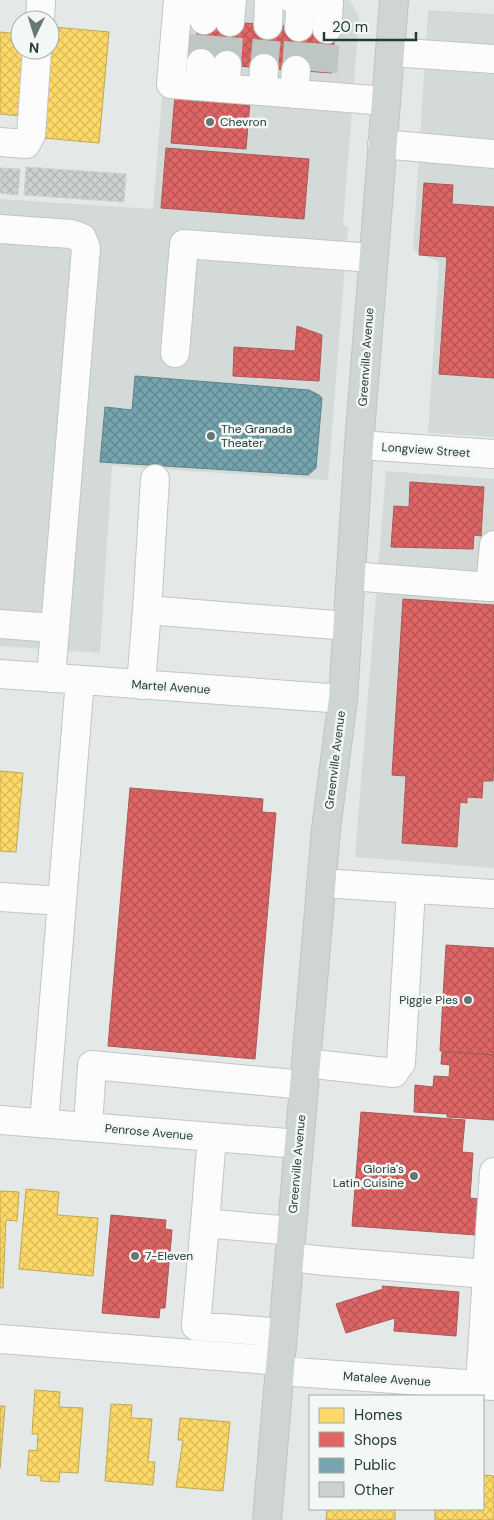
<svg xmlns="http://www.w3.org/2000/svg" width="494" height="1520" font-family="'DM Sans',sans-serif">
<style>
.built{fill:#d3dad7}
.homes{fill:url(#homes-cross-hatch);stroke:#bda957}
.shops{fill:url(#shops-cross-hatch);stroke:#a85957}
.public{fill:url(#public-cross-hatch);stroke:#5d858a}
.building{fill:url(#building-cross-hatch);stroke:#cdd2d0}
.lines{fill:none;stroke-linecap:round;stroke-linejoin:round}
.minor-tunnel{stroke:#bec6c3;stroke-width:28;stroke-dasharray:28 14;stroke-linecap:butt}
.minor-casing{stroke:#c1c6c4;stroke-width:30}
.major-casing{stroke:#bdc4c2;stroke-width:30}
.minor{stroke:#fbfcfb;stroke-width:28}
.major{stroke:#ced5d3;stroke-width:28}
.poi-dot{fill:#677773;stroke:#f3f8f5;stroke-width:2}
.labels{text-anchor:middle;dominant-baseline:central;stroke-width:5;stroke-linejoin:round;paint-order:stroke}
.poi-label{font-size:12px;fill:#243a35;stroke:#f3f8f5;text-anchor:start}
.street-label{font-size:12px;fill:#243a35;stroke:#f3f8f5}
</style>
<defs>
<pattern id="homes-cross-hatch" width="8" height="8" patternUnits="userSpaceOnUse" patternTransform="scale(1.25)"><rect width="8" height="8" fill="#ffd966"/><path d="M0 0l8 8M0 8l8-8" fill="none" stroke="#dabb59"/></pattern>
<pattern id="shops-cross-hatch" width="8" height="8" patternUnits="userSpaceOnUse" patternTransform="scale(1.25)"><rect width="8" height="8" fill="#e06666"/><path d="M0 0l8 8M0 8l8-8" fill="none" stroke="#b55555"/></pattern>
<pattern id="public-cross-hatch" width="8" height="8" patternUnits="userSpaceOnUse" patternTransform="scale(1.25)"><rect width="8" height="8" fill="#76a5af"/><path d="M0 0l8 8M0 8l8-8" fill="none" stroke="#61878f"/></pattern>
<pattern id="building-cross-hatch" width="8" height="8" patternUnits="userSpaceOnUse" patternTransform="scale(1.25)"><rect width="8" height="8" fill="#cdd2d0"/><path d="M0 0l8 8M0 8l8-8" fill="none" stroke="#b0b5b3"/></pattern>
</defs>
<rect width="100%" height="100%" fill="#e4e9e7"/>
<path class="built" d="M170,0H350L359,17L343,225L348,227L328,480L112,466L100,653L0,646V199L153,209Z
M428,10L494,14V437L428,433L439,262L413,250Z
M386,471L494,479V868L355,857Z"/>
<path class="homes" d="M53,27L109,32L99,143L43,138Z
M0,32L20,34V50H27L21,116L0,114Z
M0,771L23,773L16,852L0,851Z
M26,1189L59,1192L57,1215L98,1218L93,1276L19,1269Z
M0,1191L19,1192L17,1221L6,1220L3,1288H0Z
M35,1390L60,1392L59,1407L83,1408L78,1473L60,1472L59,1482L41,1481V1476L27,1475L29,1450L37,1451L38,1434H32Z
M111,1404L132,1405L131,1418L152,1419L148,1462H155L153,1485L105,1481Z
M0,1406H5L0,1468Z
M180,1418L230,1422L223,1491L176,1487L183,1440H178Z
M483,1475L494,1476V1520H435V1509H483Z
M327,1509H395V1520H326Z"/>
<path class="shops" d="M198,20L335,29L332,73L195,63Z
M175,95L250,101L246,149L171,143Z
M166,148L309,159L304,219L161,208Z
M424,183L453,185L452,204L494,207V378L439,374L447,257L419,255Z
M297,326L322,335L319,381L233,376L234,347L295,351Z
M410,482L484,487L481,536L474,535L473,549L391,547L394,506L409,507Z
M403,599L494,605V758L493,781H483L482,798L467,797V803L460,802L457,847L402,843L406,776L392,775Z
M130,788L263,799L262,812L276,813L255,1059L108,1046Z
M446,945L494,948V1055L440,1051Z
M442,1052L494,1055V1120L447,1117V1114L414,1112L415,1085L433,1087L434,1076L449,1077L450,1065L441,1064Z
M361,1112L465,1120L462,1152L473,1153L470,1198L479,1199L476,1235L352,1226Z
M111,1215L166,1220L165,1229L172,1230L165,1308H160L159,1318L102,1313Z
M382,1286L459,1292L456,1336L394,1331L395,1318L346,1333L336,1304L383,1289Z"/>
<path class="public" d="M135,376L309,390L319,395L322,398L316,468L308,475L100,462L105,407L132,410Z"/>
<path class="building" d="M26,167L126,174L124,202L24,195Z
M0,168L20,169L18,195L0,193Z"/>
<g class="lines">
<path class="minor-tunnel" d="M201,63L204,20
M227,65L230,22
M264,68L268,25
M296,70L299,27
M323,72L327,29"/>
<defs>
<path id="minor" d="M178,0L171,84L386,101
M294,0L329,3L327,29
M40,20L41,0
M204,20L205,0
M230,22L232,0
M268,25L269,0
M299,27L301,0
M390,52L494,59
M200,86L201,63
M226,88L227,65
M263,91L264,68
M294,94L296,70
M0,142L26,144L31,135L37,50
M382,144L494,154
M0,229L71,234L82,238L86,248L51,678
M175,353L184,244L373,258
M359,445L494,454
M155,479L147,610L348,626
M351,576L490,587L494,545
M0,624L54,628
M0,674L343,699
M141,685L147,610
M321,883L494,894
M0,897L62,901
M306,1063L394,1073L401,1063L411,889
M0,1120L299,1144
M44,1123L80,680
M88,1126L92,1065L304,1085
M205,1223L212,1137
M290,1257L325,1261L487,1274L494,1172
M283,1333L196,1326L205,1223L291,1231
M0,1339L281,1361
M280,1371L494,1386
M480,1385L487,1274"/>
<path id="major" d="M267,1520L326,829L343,699L359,445L394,0"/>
</defs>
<use href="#minor" class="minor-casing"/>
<use href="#major" class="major-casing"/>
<use href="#minor" class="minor"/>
<use href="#major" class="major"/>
</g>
<g class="poi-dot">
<circle cx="210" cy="122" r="5"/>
<circle cx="211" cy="436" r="5"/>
<circle cx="468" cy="1000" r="5"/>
<circle cx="414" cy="1176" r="5"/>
<circle cx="135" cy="1256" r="5"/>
</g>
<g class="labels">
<g class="poi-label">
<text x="220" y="122">Chevron</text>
<text x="221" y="429">The Granada<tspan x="221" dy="14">Theater</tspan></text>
<text x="458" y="1000" text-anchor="end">Piggie Pies</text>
<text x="404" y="1169" text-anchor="end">Gloria's<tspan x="404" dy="14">Latin Cuisine</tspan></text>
<text x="145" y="1256">7-Eleven</text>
</g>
<g class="street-label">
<text transform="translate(366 357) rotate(-86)">Greenville Avenue</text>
<text transform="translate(426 450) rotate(4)">Longview Street</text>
<text transform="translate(171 687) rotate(4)">Martel Avenue</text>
<text transform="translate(335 760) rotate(-83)">Greenville Avenue</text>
<text transform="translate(149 1132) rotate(5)">Penrose Avenue</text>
<text transform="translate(297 1164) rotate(-85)">Greenville Avenue</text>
<text transform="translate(387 1379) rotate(4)">Matalee Avenue</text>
</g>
</g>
<rect x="309" y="1395" width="175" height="115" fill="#f3f8f5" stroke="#a0aca8"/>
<rect x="319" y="1408" width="25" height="15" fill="#ffd966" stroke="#a0aca8"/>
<text x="354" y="1420" font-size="15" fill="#243a35">Homes</text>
<rect x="319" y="1432" width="25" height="15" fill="#e06666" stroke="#a0aca8"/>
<text x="354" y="1445" font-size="15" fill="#243a35">Shops</text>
<rect x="319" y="1458" width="25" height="15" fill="#76a5af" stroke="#a0aca8"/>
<text x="354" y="1470" font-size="15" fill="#243a35">Public</text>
<rect x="319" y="1482" width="25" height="15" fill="#cdd2d0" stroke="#a0aca8"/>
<text x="354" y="1495" font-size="15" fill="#243a35">Other</text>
<g transform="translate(35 35) rotate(184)"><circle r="24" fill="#f3f8f5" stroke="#a0aca8"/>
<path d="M0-4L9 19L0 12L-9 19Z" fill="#677773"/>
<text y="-8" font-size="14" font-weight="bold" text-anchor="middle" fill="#243a35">N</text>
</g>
<path d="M324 32v8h92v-8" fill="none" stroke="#243a35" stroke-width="2.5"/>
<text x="332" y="32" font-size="15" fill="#243a35" stroke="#f3f8f5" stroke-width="4" paint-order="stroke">20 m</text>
</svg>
